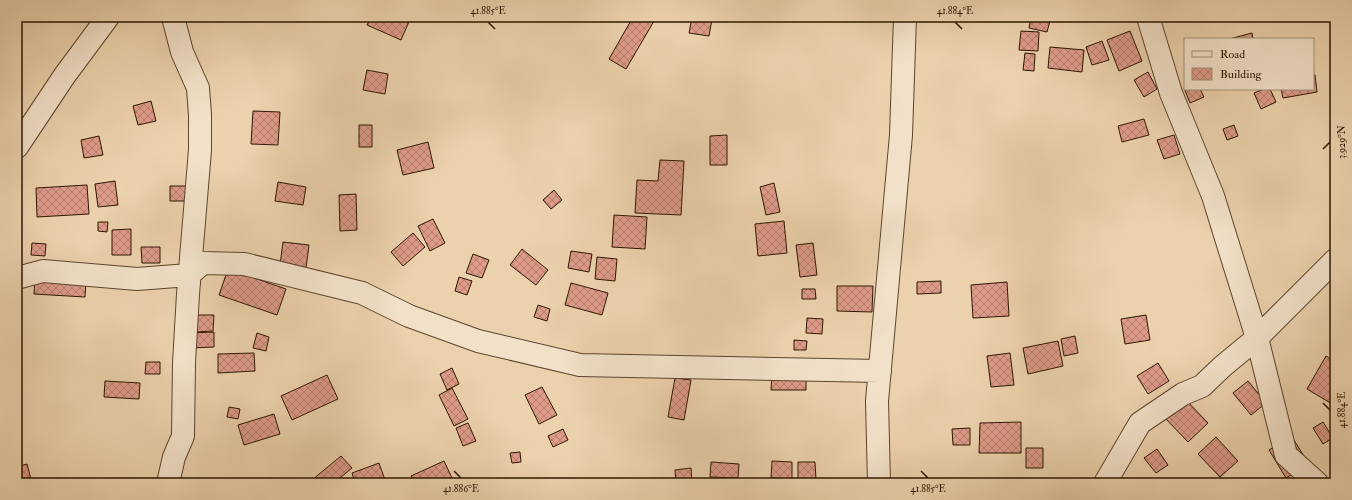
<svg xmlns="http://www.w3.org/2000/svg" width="1352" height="500" font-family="'IM FELL Double Pica',serif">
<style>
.building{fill:url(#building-cross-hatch);stroke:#2d1600}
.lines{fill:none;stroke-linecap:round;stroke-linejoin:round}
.minor-casing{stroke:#5c452b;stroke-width:24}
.minor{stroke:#f2e1c9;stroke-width:22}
.ticks{fill:none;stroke:#2d1600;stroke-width:1.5}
.neatline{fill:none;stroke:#2d1600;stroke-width:1.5}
.ticks-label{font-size:10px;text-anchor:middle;fill:#2d1600}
</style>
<defs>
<pattern id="building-cross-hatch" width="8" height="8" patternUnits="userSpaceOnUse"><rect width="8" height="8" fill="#de9b89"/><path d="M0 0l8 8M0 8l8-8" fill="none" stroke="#b47d6e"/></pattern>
</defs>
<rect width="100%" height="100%" fill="#ebd1ac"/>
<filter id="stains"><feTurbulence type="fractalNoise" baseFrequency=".005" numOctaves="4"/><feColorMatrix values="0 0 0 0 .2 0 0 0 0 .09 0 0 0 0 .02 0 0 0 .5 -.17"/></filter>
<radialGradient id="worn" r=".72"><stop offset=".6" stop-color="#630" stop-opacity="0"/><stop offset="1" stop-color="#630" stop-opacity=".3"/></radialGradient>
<path class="building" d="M371,17H411L401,40L367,25Z
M633,17H647L654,21L626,69L609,59Z
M692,17L712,19L709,36L689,33Z
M1031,17H1051L1047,32L1029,28Z
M1021,31L1039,32L1038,51L1019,50Z
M1130,31L1142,61L1119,71L1107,40Z
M1252,33L1253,39H1229Z
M1102,41L1109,60L1092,65L1086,47Z
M1050,47L1084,50L1082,72L1048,68Z
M1025,53L1035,54L1034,71L1023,70Z
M367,70L388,74L385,94L363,90Z
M1148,72L1157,89L1144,97L1134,80Z
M1313,75H1315L1317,92L1283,98L1281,89H1313Z
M1185,87V89H1200L1204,97L1190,103L1184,88Z
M1264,89H1270L1276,102L1261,109L1254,93Z
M151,101L156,121L138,125L133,106Z
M253,111L280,112L278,145L251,144Z
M1144,119L1149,135L1122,142L1118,126Z
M359,125H372V147H359Z
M1234,125L1238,136L1227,140L1223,129Z
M727,135V165H710V136Z
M1174,135L1180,154L1164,159L1157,140Z
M99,136L103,155L84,158L81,140Z
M428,142L434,168L403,175L397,150Z
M660,160L684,161L681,215L635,213L637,180L658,181Z
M115,181L118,205L98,207L95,184Z
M278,182L306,187L303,205L275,201Z
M774,183L780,212L766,215L760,187Z
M87,185L89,214L37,217L36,188Z
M170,186H190V201H170Z
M554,190L562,200L551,209L543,200Z
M356,194L357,230L340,231L339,195Z
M614,215L647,217L645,249L612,247Z
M433,219L445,243L430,251L418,226Z
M784,221L787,253L758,256L755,224Z
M98,222H108L107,232L98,231Z
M131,229V255H112V230Z
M413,233L425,247L403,266L391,252Z
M283,242L309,245L306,268L280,265Z
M32,243L46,244L45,256L31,255Z
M813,243L817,275L800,277L796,245Z
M141,247H160V263H142Z
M522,249L548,270L536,285L510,265Z
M571,251L592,254L589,272L568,268Z
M473,254L489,260L482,278L466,273Z
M597,257L617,259L615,281L595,279Z
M228,269L286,289L277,315L219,295Z
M459,277L472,281L467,295L455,291Z
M35,278L86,281L85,297L34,294Z
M941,281V293L917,294V282Z
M1007,282L1009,316L973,318L971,285Z
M571,283L608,293L602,315L565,305Z
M837,286H873L872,312L837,311Z
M802,289H815L816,299H802Z
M538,305L550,309L547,321L534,317Z
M196,315H214L213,331L196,332Z
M1146,315L1150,340L1125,344L1121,319Z
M807,318L823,319L822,334L806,333Z
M214,332V347L190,348V333Z
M257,333L269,337L266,351L253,348Z
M1075,336L1078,353L1064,356L1061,339Z
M794,340L807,341L806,350H794Z
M1058,341L1063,366L1028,374L1023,348Z
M254,353L255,371L218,373V354Z
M1010,353L1014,385L991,387L987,356Z
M1326,356L1335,362V400L1332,404L1307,389Z
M146,362H160V374H145Z
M1158,363L1169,381L1148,394L1137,376Z
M452,368L459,384L447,390L440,374Z
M772,374L806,375V390H771Z
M327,375L338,399L292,420L281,396Z
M675,378L691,380L684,420L668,417Z
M105,381L140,383L139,399L104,397Z
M1248,381L1266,403L1251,415L1233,393Z
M542,387L557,415L539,424L525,395Z
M452,388L468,419L454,426L439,395Z
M1184,398L1208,423L1188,442L1164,417Z
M229,407L240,409L238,419L227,417Z
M274,414L280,434L244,445L238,425Z
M1021,422V453H979L980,423Z
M1323,422L1333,438L1323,444L1313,428Z
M468,423L476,441L463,446L456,428Z
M970,428V445H953L952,429Z
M563,429L568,440L553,447L548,436Z
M1216,437L1238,461L1220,477L1198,454Z
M1292,437L1309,464L1286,478L1269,450Z
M1026,448H1043V468H1026Z
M1157,449L1168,465L1156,473L1144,458Z
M520,452L521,462L512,463L510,453Z
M341,456L352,468L334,483H315L312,480Z
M444,461L452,478L440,483H415L411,476Z
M772,461L792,462V479L771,478Z
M711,462L739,464L738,478L710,477Z
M798,462H815L816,480L798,481Z
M379,463L386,483H355L352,473Z
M27,464L32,483H17V467Z
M691,468L692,483H676L675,470Z"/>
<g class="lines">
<defs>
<path id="minor" d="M1148,17L1171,93L1213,196L1257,338L1286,455L1317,483
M17,147L65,75L108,17
M17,278L43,271L137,279L189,275L203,263L244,264L362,293L409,316L478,341L580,365L880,371
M168,483L174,457L183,436L184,363L188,294L200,150V115L198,88L182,52L173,17
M879,483L877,401L901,135L905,17
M1105,483L1140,423L1183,394L1202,386L1223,366L1257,338L1335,260"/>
</defs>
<use href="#minor" class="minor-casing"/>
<use href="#minor" class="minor"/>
</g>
<path class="ticks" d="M488,22L495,29M955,22L962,29M1323,149L1330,142M1323,403L1330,410M454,471L461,478M921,471L928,478"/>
<rect width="1352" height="500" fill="none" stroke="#ebd1ac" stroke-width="44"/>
<rect x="1184" y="38" width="130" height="52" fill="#f2e1c9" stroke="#a39079"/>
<rect x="1192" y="51" width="20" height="6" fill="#f2e1c9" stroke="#a39079"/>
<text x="1220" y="58" font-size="12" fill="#2d1600">Road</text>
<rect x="1192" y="68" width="20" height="12" fill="url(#building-cross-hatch)" stroke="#a39079"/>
<text x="1220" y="78" font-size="12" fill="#2d1600">Building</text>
<rect x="22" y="22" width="1308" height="456" class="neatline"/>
<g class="ticks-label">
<text x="488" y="14">41.885°E</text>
<text x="955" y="14">41.884°E</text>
<text transform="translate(1341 142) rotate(-90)" y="4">3.929°N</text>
<text transform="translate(1341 410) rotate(-90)" y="4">41.884°E</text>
<text x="461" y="492">41.886°E</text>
<text x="928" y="492">41.885°E</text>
</g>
<rect width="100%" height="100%" filter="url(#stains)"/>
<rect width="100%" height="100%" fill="url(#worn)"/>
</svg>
